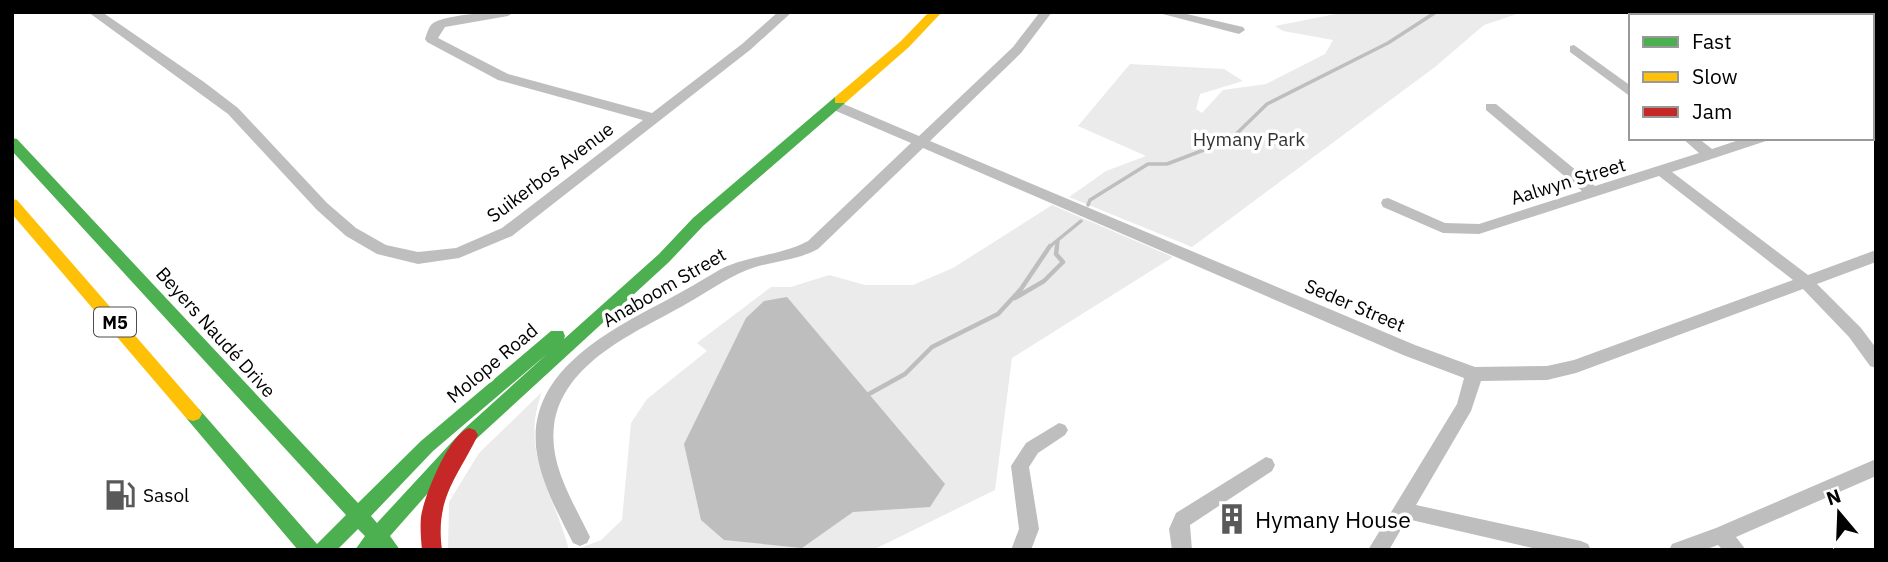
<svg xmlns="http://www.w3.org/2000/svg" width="1888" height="562" font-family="'IBM Plex Sans',sans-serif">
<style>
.green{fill:#ebebeb}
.water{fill:#bebebe}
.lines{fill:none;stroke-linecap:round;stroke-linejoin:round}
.stream-far1{stroke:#bebebe;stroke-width:3.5}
.stream{stroke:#bebebe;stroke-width:4.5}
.street{fill:#bebebe;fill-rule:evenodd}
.fast{fill:#4caf50;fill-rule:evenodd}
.slow{fill:#ffc107;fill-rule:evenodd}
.jam{fill:#c62828;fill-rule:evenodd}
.labels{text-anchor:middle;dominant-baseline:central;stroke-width:7;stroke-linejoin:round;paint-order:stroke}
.shield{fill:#fff;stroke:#4c4c4c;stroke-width:2}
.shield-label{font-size:18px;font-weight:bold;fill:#000}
.park-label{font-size:19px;fill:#323232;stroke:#fff}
.street-label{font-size:19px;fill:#000;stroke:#fff}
.poi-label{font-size:19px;fill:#000;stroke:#fff;text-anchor:start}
.near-poi-label{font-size:23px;fill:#000;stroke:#fff;text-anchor:start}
</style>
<rect width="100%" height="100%" fill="#fff"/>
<path class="green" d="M1346,12H1523L1484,25L1435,67L1192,247L1069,197L1106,171L1146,156L1078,126L1130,64L1224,69L1243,81L1200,94L1196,109L1202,113L1223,90L1266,84L1325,54L1333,40L1283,31L1275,26Z
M1052,205L1173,257L1012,358L995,490L873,550H575L601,540L622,520L631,423L647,399L707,351L697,343L771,287H791L829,275L865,285H913L953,268Z
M542,392C519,452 554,493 569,550H448L449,502L479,453Z"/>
<path class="water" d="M787,297L945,484L930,507L853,512L802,548L724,540L701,520L684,444L746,318L764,301Z"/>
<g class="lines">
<path class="stream-far1" d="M1088,205L1090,200L1148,164H1167L1230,140L1267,104L1388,43L1436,12
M1048,248L1081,221
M1057,248L1058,241"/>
<path class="stream" d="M1015,298L1044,281L1063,262L1056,254L1057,246
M869,394L905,374L932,347L998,314L1021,289L1050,246"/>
<path class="street" d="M88,12H102L204,82L238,108L327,203L356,228L386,245L418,252L456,248L502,228L643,120L498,80L427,42L425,39C427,34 428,28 432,24C444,14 497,12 514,12L508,16L445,27L438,38L508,74L652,113L742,44L778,12H792L750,50L512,236L459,258L418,264L377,254L346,236L317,210L228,114Z
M1040,12H1052L1021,53L930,141L1415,345L1475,367L1547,366L1574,360L1793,280L1659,176L1479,234L1443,233L1383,207L1381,203L1383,199L1388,198L1445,223L1479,224L1582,191L1486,110V104H1496L1595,186L1699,153L1682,138H1698L1712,149L1745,138H1768L1766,141L1672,172L1808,275L1876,250V262L1817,284L1861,328L1876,348V368L1870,366L1849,337L1803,289L1576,373L1547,380L1481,381L1471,411L1416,505L1581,541L1588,544L1591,550H1541L1407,519L1389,550H1368L1457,404L1464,378L1403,355L923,148L818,249C796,261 770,261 747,270C725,279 706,293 686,304C637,332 562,362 554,426C549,466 574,503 590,537L587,543L580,546L573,543C559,515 542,485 537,454C524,374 606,332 665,301C684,291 702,280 721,269C749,255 780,256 808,241L911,143L829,108V102H839L919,136L1013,47Z
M1155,12H1178L1243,27L1245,30L1239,34Z
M1795,12H1809L1812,16H1798Z
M1574,45L1631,86V97L1570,52V46Z
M1872,53L1876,54V63L1872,62Z
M1876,97V106L1872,107V98Z
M1059,423L1065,425L1068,430L1065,435L1038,453L1029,467L1039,529L1031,550H1011L1019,529L1011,466L1026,443Z
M1266,457L1272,459L1275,465L1272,471L1190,525L1192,550H1172L1169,529L1176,513Z
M1876,459V476L1736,537L1746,550H1723L1718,545L1704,550H1669L1672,544L1716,528Z"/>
<path class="fast" d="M840,96L845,97V103L703,226L669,262L475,440L390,536L400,550H355L365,536L358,529L337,550H298L187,419L184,414L187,409L193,407L199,409L317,544L346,515L12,151V138L17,139L358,503L421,441L551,331H563L565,336L564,339L659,254L693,218L835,97ZM547,354L463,430L377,523L371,516L433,451Z"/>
<path class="slow" d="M929,12H942L909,47L845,103H835V97L901,41Z
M12,199L17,200L199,409L202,414L199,419L193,421L187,419L12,214Z"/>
<path class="jam" d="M469,428L475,430L478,435C457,478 435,498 442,550H422C421,539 420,528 421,517C424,496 449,434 469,428Z"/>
</g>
<defs>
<symbol id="fuel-bare" viewBox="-9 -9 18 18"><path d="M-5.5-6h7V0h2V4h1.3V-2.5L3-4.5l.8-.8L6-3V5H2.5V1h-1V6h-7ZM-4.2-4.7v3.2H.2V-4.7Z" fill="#595959" stroke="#fff" stroke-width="2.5" paint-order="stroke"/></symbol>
<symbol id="building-bare" viewBox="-9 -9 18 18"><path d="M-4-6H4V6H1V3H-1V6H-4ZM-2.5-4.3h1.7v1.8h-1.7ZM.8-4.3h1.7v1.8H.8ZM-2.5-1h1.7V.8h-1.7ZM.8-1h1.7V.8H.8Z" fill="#595959" stroke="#fff" stroke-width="2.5" paint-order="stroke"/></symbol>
</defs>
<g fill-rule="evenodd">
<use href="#fuel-bare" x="98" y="473" width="44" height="44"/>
<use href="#building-bare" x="1210" y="497" width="44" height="44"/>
</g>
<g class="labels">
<rect class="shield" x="94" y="307.5" width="42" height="29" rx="5"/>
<g class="shield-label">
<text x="115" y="322">M5</text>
</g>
<g class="park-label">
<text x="1249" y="139">Hymany Park</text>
</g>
<g class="street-label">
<text transform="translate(550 172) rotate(-37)">Suikerbos Avenue</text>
<text transform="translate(1568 181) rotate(-17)">Aalwyn Street</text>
<text transform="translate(664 287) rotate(-30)">Anaboom Street</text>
<text transform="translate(1355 305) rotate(23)">Seder Street</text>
<text transform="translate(216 332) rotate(48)">Beyers Naudé Drive</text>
<text transform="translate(492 363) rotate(-40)">Molope Road</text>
</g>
<g class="poi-label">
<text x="143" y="495">Sasol</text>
</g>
<g class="near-poi-label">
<text x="1255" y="519">Hymany House</text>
</g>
</g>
<rect width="1888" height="562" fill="none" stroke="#000000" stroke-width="28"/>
<rect x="1629" y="14" width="245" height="126" fill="#ffffff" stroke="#999999" stroke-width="2"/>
<rect x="1643" y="37" width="35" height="10" fill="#4caf50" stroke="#999999" stroke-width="2"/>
<text x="1692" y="49" font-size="21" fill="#000000">Fast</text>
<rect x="1643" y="72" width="35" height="10" fill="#ffc107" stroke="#999999" stroke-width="2"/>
<text x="1692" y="84" font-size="21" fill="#000000">Slow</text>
<rect x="1643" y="107" width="35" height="10" fill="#c62828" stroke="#999999" stroke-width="2"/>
<text x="1692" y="119" font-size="21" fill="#000000">Jam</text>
<g transform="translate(1839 513) rotate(341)" stroke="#ffffff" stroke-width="5" paint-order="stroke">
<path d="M0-5L12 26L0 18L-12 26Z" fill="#000000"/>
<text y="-10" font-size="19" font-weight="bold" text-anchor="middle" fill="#000000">N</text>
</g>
</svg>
